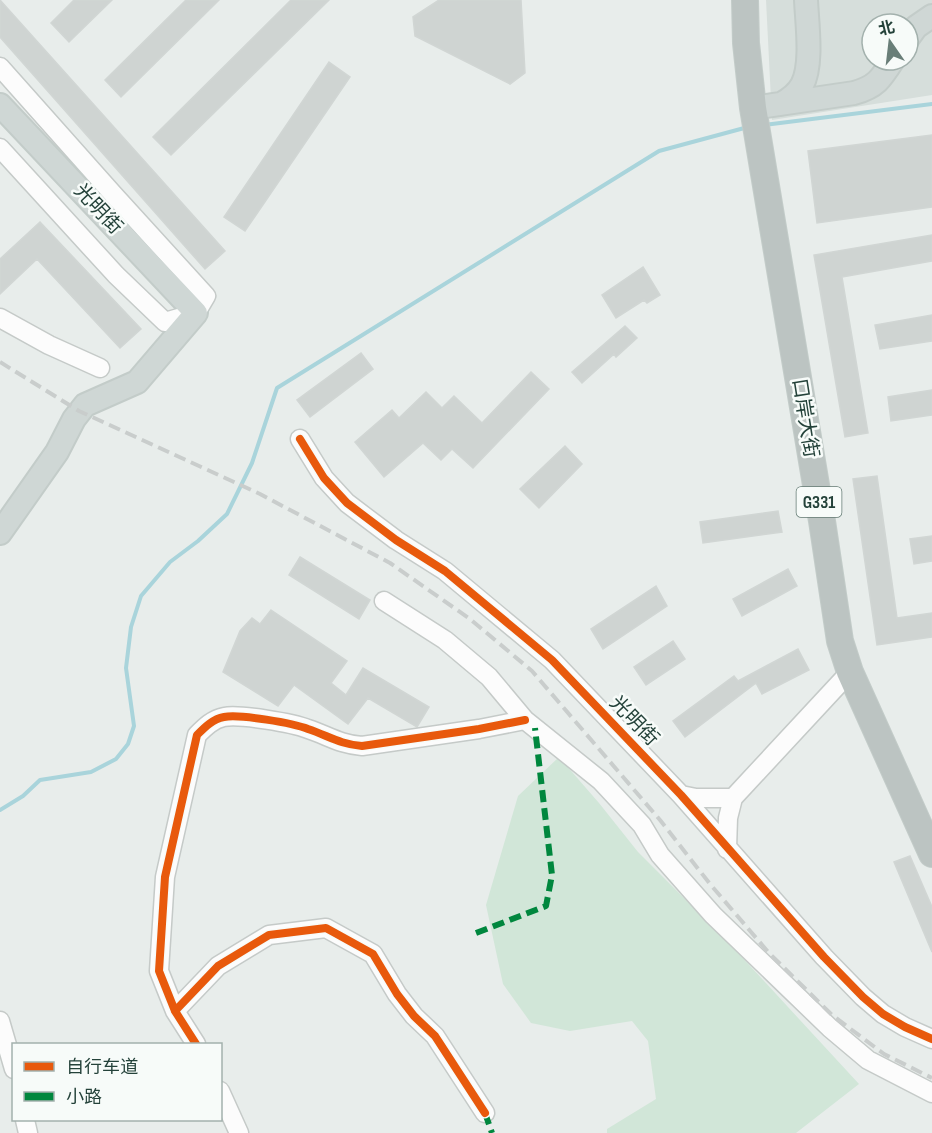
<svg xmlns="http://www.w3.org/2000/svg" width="932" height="1133" font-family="'Sofia Sans Condensed','Noto Sans SC',sans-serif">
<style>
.built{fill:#d6dedb;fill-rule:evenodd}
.green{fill:#d1e6d8}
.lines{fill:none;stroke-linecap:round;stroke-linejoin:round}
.stream{stroke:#a9d4db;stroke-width:4}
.building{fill:#cfd4d2;stroke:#d1d6d4;stroke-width:1.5}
.minor-casing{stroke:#c5cac8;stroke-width:21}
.major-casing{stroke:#c3ccc9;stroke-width:26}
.highway-casing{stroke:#c3ccc9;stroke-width:28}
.minor{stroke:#fcfcfc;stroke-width:18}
.major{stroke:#cfd7d5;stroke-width:22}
.highway{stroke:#bcc4c2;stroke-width:26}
.rail{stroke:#c9cdcc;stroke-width:4;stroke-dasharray:12 6;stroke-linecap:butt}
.quiet{stroke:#00873e;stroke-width:6;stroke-dasharray:12 6;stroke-linecap:butt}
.cycleway-casing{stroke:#f7fbf9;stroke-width:11}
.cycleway{stroke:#e8590c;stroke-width:8}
.labels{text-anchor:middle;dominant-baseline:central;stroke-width:5;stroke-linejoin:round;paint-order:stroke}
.shield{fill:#f7fbf9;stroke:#637a73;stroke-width:1.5}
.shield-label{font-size:18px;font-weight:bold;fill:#24423a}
.street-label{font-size:20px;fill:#24423a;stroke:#f7fbf9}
</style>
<rect width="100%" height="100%" fill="#e8edeb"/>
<path class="built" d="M766,0H932V95L772,120ZM872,24H908V60H872Z"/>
<path class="green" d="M559,757L599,803L638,852L728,942L859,1084L796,1133H607V1129L656,1099L648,1041L632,1021L570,1031L531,1023L503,984L486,905L518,796Z"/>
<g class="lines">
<path class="stream" d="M764,125L932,104
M0,810L23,796L40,780L91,772L116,759L128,744L134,726L126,668L131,627L141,596L170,562L198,541L227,514L252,463L277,388L659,151L748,127"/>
</g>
<path class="building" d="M0,0L225,251L205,269L0,37Z
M74,0H112L69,42L51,23Z
M186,0H219L121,97L105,80Z
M291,0H329L171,155L153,137Z
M439,0H521L525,73L510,84L415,36L413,17Z
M329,62L350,77L245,231L224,217Z
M932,135V207L817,223L808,151Z
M40,222L141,329L120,348L37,259L0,294V259Z
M932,235V261L842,277L868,433L845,437L814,255Z
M643,267L660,295L647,303L644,300L616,318L602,295Z
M932,315V341L880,349L875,325Z
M625,326L637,338L616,357L614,354L582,383L572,372Z
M361,353L373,369L310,417L297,400Z
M531,372L549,389L473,468L452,449L441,460L423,443L384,477L355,442L392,410L399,418L426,392L442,408L454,396L482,423Z
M932,390V415L891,421L888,397Z
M565,446L582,464L539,508L520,489Z
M877,476L897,618L932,613V637L877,645L853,479Z
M778,511L782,532L703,543L700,522Z
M932,536V561L914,564L910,539Z
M300,557L370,600L359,619L289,575Z
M788,569L797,586L742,616L733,599Z
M656,586L667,606L603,649L591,629Z
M271,610L347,661L331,683L346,695L363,668L429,707L417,727L368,698L348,724L294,685L278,706L223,672L240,631L252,618L260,624Z
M673,641L685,659L646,685L634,667Z
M798,649L809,670L762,694L756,683L685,737L673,721L734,676L738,681Z
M910,856L932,907V952L894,862Z"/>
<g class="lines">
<defs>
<path id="minor" d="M0,67L113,194L206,296L196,313L165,322L116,275L0,148
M0,318L49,345L100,368
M300,439L324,478L347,503L396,540L445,571L552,660L681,795L824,957L863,997L883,1014L905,1027L932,1039
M384,601L445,640L489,677L525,720L601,781L642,825L660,855L713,915L830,1028L868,1060L932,1093
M681,795L696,798H733
M727,849L728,818L733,798L850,672
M175,1011L218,966L269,935L326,928L373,954L397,994L414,1016L435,1036L485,1113
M0,1021L14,1069
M196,1044L175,1011L159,971L165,877L197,735C205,727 213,719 224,717C240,714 293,723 308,729C329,736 339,744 362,746L479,729L525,720
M220,1091L239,1133
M25,1120L28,1133"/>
<path id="major" d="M908,38L916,27L932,16
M781,104C790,99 797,94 802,85C813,65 807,23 806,0
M0,105L196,313L137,382L85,405L74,419L57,452L0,533
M753,108L854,93C876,87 881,79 893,60"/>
<path id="highway" d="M745,0L746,43L753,108L822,521L840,641L850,672L932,854"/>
</defs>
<use href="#minor" class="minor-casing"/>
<use href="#major" class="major-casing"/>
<use href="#highway" class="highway-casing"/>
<use href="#minor" class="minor"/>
<use href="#major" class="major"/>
<use href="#highway" class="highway"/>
<path class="rail" d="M0,362L79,411L260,494L390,563L470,619L532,671L660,820L710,884L769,953L832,1015L884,1054L932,1078"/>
<path class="quiet" d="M476,933L546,906L552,875L535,728
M485,1113L492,1133"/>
<defs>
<path id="cycleway" d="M300,439L324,478L347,503L396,540L445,571L552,660L681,795L824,957L863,997L883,1014L905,1027L932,1039
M175,1011L218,966L269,935L326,928L373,954L397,994L414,1016L435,1036L485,1113
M196,1044L175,1011L159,971L165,877L197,735C205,727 213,719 224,717C240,714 293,723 308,729C329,736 339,744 362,746L479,729L525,720"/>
</defs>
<use href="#cycleway" class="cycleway-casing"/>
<use href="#cycleway" class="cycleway"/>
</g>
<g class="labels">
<rect class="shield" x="796.5" y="487" width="45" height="30" rx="4.5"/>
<g class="shield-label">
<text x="819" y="502">G331</text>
</g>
<g class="street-label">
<text transform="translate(98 209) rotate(47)">光明街</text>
<text transform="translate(805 418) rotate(81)">口岸大街</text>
<text transform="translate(634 721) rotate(46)">光明街</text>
</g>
</g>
<rect x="12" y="1043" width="210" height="78" fill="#f7fbf9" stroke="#a3b1ad" stroke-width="1.5"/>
<rect x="24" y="1062" width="30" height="9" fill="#e8590c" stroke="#a3b1ad" stroke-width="1.5"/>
<text x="66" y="1073" font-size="18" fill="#24423a">自行车道</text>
<rect x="24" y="1092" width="30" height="9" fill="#00873e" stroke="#a3b1ad" stroke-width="1.5"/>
<text x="66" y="1103" font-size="18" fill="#24423a">小路</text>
<g transform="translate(890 42) rotate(346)"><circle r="28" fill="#f7fbf9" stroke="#a3b1ad" stroke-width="1.5"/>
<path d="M0-4.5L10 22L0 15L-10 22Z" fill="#697e78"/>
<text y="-9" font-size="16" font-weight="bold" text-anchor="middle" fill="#24423a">北</text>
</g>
</svg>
